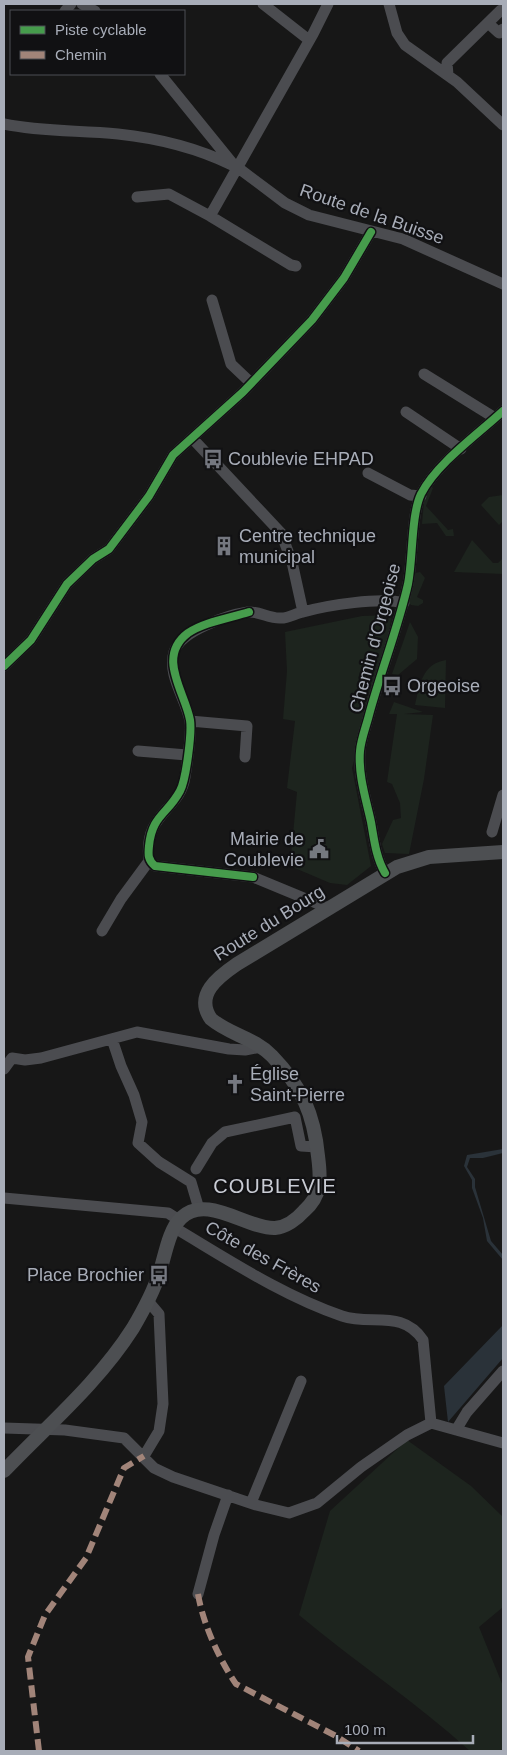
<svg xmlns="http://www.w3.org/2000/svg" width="507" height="1755" font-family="Arial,sans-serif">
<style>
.green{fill:#1d241e}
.water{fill:#2a3239}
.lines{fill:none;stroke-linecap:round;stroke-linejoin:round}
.minor{stroke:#4b4c50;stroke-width:11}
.major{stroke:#4d4f52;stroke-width:14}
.quiet{stroke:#a18479;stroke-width:6;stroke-dasharray:12 6;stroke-linecap:butt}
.cycleway-casing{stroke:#111113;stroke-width:11}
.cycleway{stroke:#469c4c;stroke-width:8}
.labels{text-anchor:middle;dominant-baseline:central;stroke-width:4.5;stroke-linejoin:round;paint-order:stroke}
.street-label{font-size:18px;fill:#a8adb8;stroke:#111113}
.poi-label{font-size:18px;fill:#a8adb8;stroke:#111113;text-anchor:start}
.quarter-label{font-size:20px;letter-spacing:1px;fill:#c9ccd4;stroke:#111113}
</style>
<rect width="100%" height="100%" fill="#171717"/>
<path class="green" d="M431,487L433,488L426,506L448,530L453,529L454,536H446L437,523L422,524L424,501Z
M503,495V521L499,525L481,505L489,497Z
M472,540L493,563H498L503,558V574L454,572Z
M420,572L425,578L417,597L423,600V603L418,606L411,605L409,602L415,573Z
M391,615L389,636L352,768L371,866L347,885L330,883L290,866L297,792L287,788L295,721L283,719L287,671L285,632L362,616Z
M410,622L418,637L417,659L398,675L392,674Z
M446,660L445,708L415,705C420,684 422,664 446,660Z
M394,702L423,712L404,714L433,715L424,779L409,854L385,853L382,844L393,820L401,818L400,803L392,784L387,782L397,714H389Z
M407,1440L471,1486L503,1517V1607L479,1627L503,1686V1751H470C416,1702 355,1662 299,1615L330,1511Z"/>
<path class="water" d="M503,1149V1153L483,1158H470L467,1167L475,1179V1187L491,1241L503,1255V1260L487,1241L483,1218L472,1188V1180L464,1166L467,1155Z
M503,1325V1358L448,1422L444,1386Z"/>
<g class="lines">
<path class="minor" d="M82,4L95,11
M263,4L309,40
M389,4L397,33L405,45L457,82L503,125
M65,11L71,4
M488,23L499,33L503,29
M160,74L233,164L285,203L309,215L403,239L503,284
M448,75L447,63L501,10L503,11
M4,124C42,132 79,130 118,134C156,138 197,148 232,165
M137,197L169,194L210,216L313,34L328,4
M210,216L291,265L296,266
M212,300L231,364L251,383
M424,374L495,418
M406,412L461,449
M192,438L281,533L292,562L303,612
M368,473L410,495L421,496
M4,666L31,640L67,584L93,559L109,549L149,496L173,455L243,392L312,320L344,278L371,232
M190,721L247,726L245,757
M138,751L187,755
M492,832L503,795
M385,873C376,858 374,839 371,822C366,799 358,775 360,751C361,739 366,727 369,715C381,671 398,628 408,584C413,559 411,515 421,494C437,463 477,435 503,411
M328,908L253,877L155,866L149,861C143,812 180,811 185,777C187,763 192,735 190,721C186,699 167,675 174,652C180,631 228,615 248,612C259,611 270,619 281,618C289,618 296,613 303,612C328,605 380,597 404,603
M102,931L121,899L149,861
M112,1039L121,1066L134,1095L142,1122L138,1143L159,1162L191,1182L199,1209
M4,1069L12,1058L25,1060L41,1058L137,1032L229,1049L245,1050L261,1047
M196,1169L212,1143L225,1132L295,1117L301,1146L317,1147
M4,1198L168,1213L179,1220
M175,1228C229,1260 283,1296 342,1316C371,1326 402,1309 423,1340L431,1423
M431,1423L503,1443
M4,1428L65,1430L124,1438L154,1468L173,1477L256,1505L289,1513L317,1503L361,1467L407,1435L431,1423
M456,1430L467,1412L503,1371
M144,1456L159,1431L163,1404L159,1314L148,1301
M251,1503L301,1381
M198,1594L214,1535L228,1495"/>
<path class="major" d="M4,1471C48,1425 98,1383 133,1328C143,1311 153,1293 159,1274C165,1257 168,1231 181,1218C206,1193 247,1229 275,1228C286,1227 297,1219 304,1211C322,1195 321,1179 318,1156C314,1114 302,1087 272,1056C253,1037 230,1035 211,1019C194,995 218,977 237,964L397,867L429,857L503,852"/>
<path class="quiet" d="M198,1594C203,1624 219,1659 236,1684L336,1736L359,1751
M39,1751L28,1657L45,1615L86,1558L124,1468L144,1456"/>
<defs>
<path id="cycleway" d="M249,612C230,618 204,622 188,633C156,657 185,692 190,720C192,733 186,780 180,791C167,815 152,815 149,846C148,855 148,860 155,866L253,877
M4,666L31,640L67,584L93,559L109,549L149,496L173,455L243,392L312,320L344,278L371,232
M385,873C376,858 374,839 371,822C366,799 358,775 360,751C361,739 366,727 369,715C381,671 398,628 408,584C413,559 411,515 421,494C437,463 477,435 503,411"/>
</defs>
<use href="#cycleway" class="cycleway-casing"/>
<use href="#cycleway" class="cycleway"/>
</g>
<defs>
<symbol id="bus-bare" viewBox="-9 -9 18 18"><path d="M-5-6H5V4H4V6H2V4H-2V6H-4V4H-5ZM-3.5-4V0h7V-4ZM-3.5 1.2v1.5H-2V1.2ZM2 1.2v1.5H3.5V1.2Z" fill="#757880" stroke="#111113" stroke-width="2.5" paint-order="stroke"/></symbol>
<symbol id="building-bare" viewBox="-9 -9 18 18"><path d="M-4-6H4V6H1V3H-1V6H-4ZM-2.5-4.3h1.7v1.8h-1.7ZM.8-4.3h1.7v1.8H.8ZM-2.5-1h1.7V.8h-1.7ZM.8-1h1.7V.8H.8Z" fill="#757880" stroke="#111113" stroke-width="2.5" paint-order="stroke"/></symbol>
<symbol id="civic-bare" viewBox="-9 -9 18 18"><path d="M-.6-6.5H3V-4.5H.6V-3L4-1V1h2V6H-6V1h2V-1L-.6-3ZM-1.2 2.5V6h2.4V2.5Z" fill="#757880" stroke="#111113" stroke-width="2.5" paint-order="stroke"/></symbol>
<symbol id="church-bare" viewBox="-9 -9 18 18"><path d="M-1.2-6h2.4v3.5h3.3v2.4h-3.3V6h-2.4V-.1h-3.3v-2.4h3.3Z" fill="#757880" stroke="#111113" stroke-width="2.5" paint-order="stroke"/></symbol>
</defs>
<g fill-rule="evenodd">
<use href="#bus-bare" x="199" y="445" width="28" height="28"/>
<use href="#building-bare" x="210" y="532" width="28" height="28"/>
<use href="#bus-bare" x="378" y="672" width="28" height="28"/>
<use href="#civic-bare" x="305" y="835" width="28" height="28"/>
<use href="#church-bare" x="221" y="1070" width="28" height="28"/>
<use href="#bus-bare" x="145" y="1261" width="28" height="28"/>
</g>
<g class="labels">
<g class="street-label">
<text transform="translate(372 214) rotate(19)">Route de la Buisse</text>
<text transform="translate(375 638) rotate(-75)">Chemin d'Orgeoise</text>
<text transform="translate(269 923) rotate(-32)">Route du Bourg</text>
<text transform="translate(263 1257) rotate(29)">Côte des Frères</text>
</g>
<g class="poi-label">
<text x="228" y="459">Coublevie EHPAD</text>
<text x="239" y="536">Centre technique<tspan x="239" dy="21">municipal</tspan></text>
<text x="407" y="686">Orgeoise</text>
<text x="304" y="839" text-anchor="end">Mairie de<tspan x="304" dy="21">Coublevie</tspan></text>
<text x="250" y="1074">Église<tspan x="250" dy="21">Saint-Pierre</tspan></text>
<text x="144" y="1275" text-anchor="end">Place Brochier</text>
</g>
<g class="quarter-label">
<text x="275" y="1186">COUBLEVIE</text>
</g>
</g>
<rect width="507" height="1755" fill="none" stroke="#a8adb8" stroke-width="10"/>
<rect x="10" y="10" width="175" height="65" fill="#111113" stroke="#4d4f55"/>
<rect x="20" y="26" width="25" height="8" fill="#469c4c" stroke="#4d4f55"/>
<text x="55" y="35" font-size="15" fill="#a8adb8">Piste cyclable</text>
<rect x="20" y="51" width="25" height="8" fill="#a18479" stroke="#4d4f55"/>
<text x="55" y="60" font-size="15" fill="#a8adb8">Chemin</text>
<path d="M337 1735v8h136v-8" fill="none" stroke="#a8adb8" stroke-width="2.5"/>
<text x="344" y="1735" font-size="15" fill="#a8adb8" stroke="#111113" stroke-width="4" paint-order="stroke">100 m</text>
</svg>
